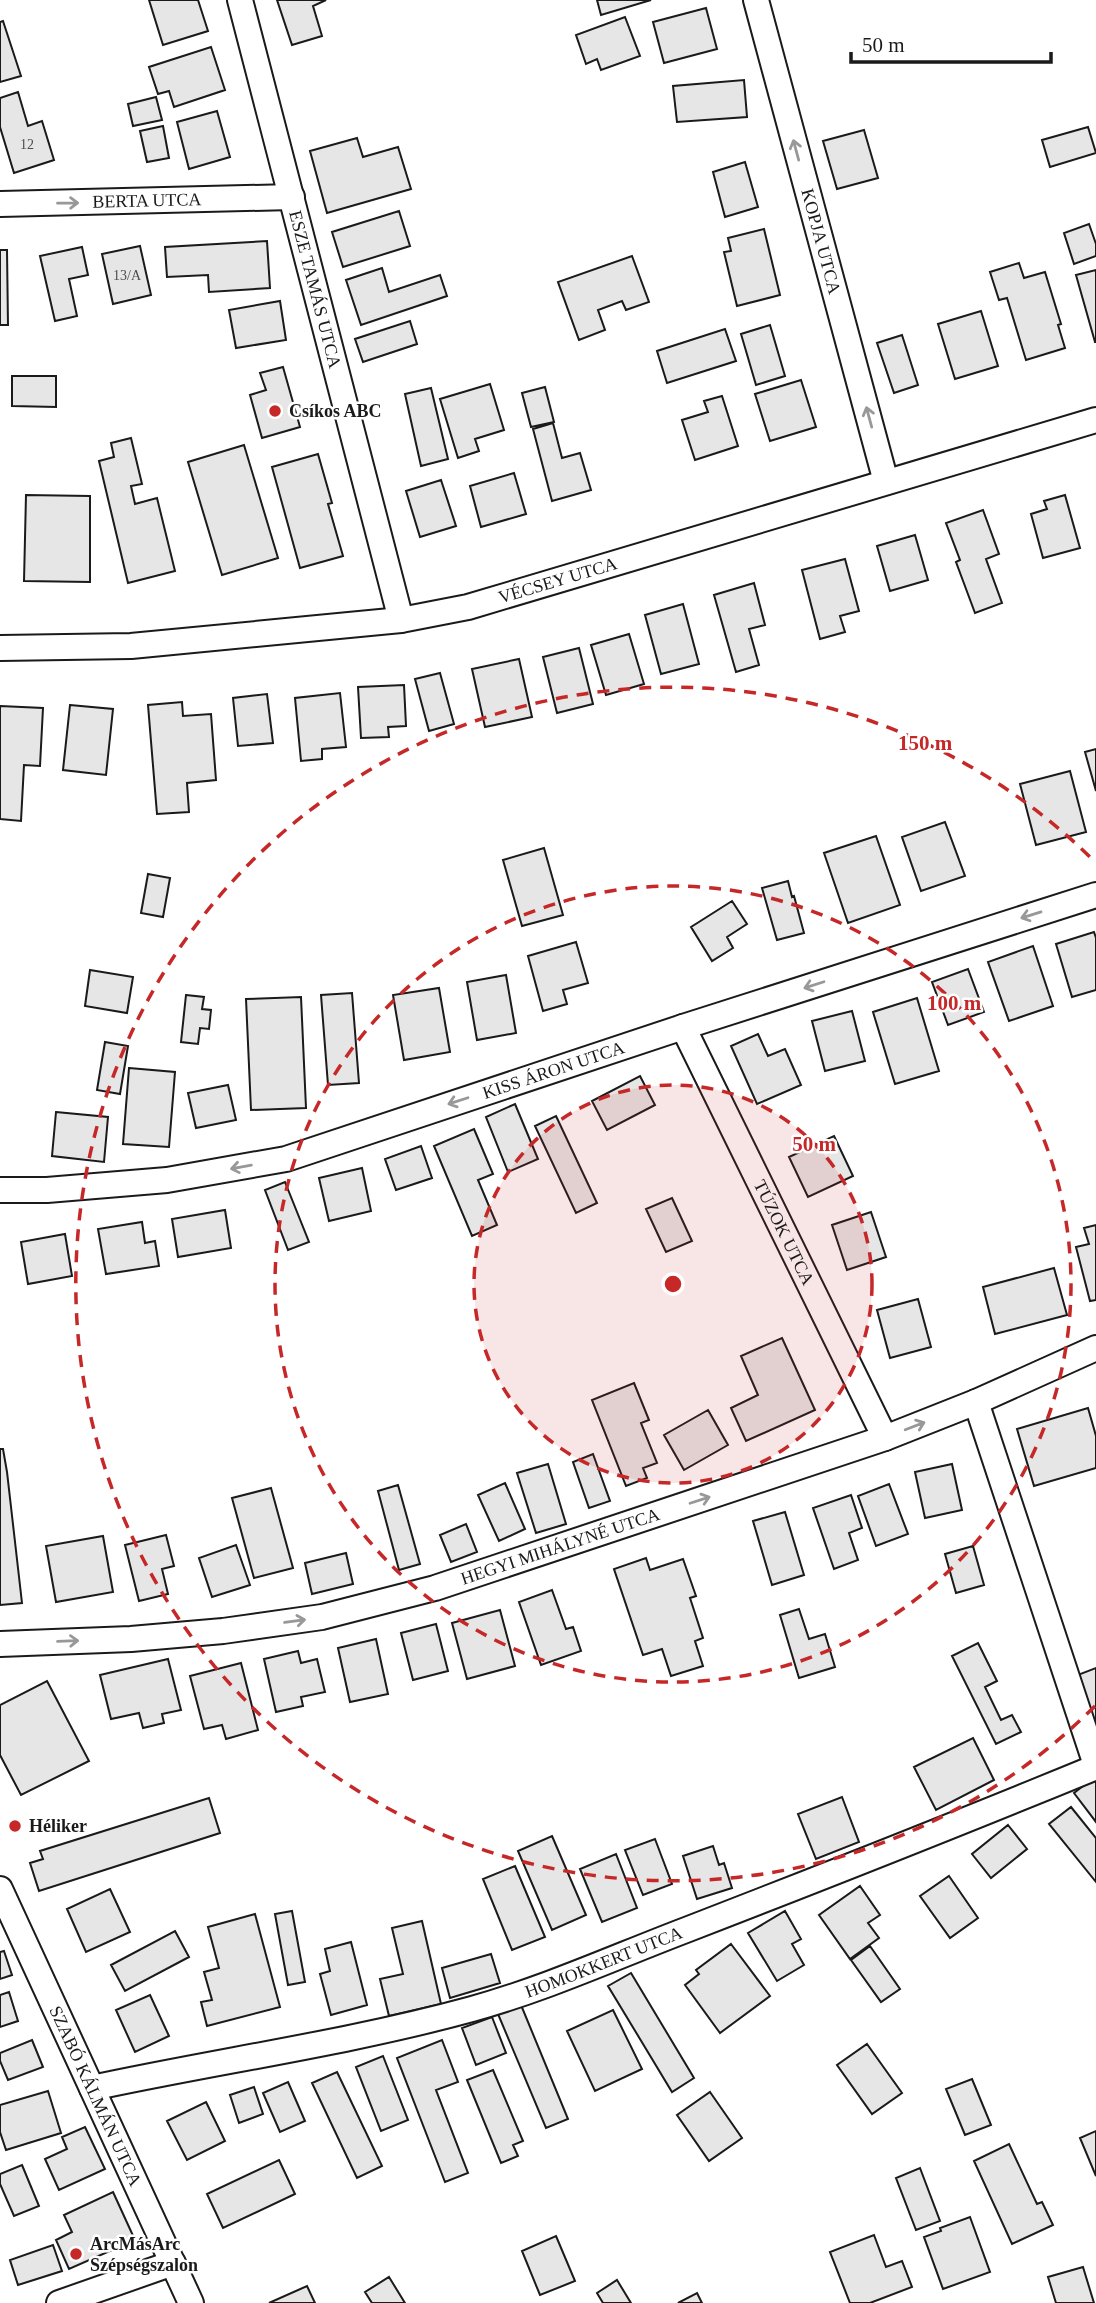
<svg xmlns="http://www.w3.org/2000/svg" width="1096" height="2303" font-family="Georgia,serif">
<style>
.building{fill:#e6e6e6;stroke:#1a1a1a;stroke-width:2}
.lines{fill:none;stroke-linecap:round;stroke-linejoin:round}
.street-casing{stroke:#1a1a1a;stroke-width:28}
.street{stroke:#fff;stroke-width:24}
.oneway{stroke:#989898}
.ring{fill:none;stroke:#c62828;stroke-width:3.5;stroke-dasharray:12 9}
.poi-dot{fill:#c62828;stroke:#fff;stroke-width:2.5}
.labels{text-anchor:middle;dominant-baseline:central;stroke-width:5;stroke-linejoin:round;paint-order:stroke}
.number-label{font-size:14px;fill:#4d4d4d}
.street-label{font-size:18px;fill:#1a1a1a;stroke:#fff}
.poi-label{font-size:18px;font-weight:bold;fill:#1a1a1a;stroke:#fff;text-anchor:start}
.centre{fill:#c62828;stroke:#fff;stroke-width:3.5}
.ring-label{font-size:21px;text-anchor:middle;font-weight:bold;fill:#c62828;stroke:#fff;stroke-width:5;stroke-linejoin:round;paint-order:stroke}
</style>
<rect width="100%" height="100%" fill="#fff"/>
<path class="building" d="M149,0H198L208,31L163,45Z
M277,0H326L313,6L322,36L292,45Z
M597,0H651L601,15Z
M706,8L717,49L664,63L653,22Z
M625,17L640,56L601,70L597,59L586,64L576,35Z
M3,21L21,76L0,82V22Z
M211,47L225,90L174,107L169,91L158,94L149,67Z
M744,80L747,117L677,122L673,86Z
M18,92L28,126L42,121L54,160L14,173L0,127V98Z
M156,97L162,120L133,126L128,104Z
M217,111L230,157L189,169L177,122Z
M163,126L169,158L147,162L140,131Z
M1088,127L1096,153L1050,167L1042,140Z
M864,130L878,178L837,189L823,141Z
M357,138L363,157L398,147L411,189L327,213L310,151Z
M745,162L758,207L725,217L713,172Z
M399,211L410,246L343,267L332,232Z
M1089,224L1096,244V256L1074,264L1064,233Z
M764,229L780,295L737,306L724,252L731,251L728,238Z
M267,241L270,288L209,292L208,275L167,277L165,247Z
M140,246L151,295L113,304L102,254Z
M82,247L88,275L69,279L77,316L55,321L40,256Z
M0,250H7L8,325H0Z
M632,256L649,302L626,310L622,301L598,310L605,330L579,340L558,282Z
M1019,263L1024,278L1045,272L1061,324L1058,325L1065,348L1026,360L1007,298L999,300L990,272Z
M382,268L389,292L440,275L447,296L361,325L346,280Z
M1096,270V342H1095L1076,275Z
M280,301L286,340L236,348L229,310Z
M981,311L998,366L955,379L938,324Z
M410,321L417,344L363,362L355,339Z
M770,325L785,376L756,385L741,334Z
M725,329L736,361L667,383L657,351Z
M902,335L918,385L894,393L877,343Z
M283,367L300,427L262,438L250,395L266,390L260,373Z
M12,376H56V407L12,406Z
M801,380L816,427L770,441L755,394Z
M490,384L504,430L475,439L479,451L458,458L440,399Z
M545,387L554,422L531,427L522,393Z
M431,388L448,459L421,466L405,394Z
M722,396L738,446L695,460L682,420L708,412L704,401Z
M553,423L562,458L580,453L591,490L552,501L533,429Z
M131,438L142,484L131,486L135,504L157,498L175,571L128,583L99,461L114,457L111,443Z
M244,445L278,558L222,575L188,462Z
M318,454L332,503L328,504L343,556L300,568L272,467Z
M514,473L526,514L481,527L470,486Z
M441,480L456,526L420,537L406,491Z
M26,495L90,496V582L24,581Z
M1065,495L1080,548L1043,558L1031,514L1047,509L1044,501Z
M983,510L999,554L986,559L1002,603L975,613L956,562L960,560L946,523Z
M915,535L928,580L890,591L877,546Z
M845,559L859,611L840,616L845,632L820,639L802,570Z
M754,583L765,625L749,629L759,665L736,672L714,595Z
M683,604L699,664L661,674L645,615Z
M629,634L644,684L606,695L591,645Z
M579,648L593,704L557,713L543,657Z
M519,659L532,717L485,727L472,669Z
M440,673L454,724L429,731L415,679Z
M404,685L406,726L388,727L389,737L361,738L358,687Z
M340,693L346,747L322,749V759L301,761L295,698Z
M267,694L273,743L238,746L233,698Z
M182,702L183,716L211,714L216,780L187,783L189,812L157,814L148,705Z
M70,705L113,709L106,775L63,770Z
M0,706L43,708L40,766L24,765L21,821L0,819Z
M1096,749V791L1085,752Z
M1070,771L1086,832L1036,845L1020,784Z
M945,822L965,876L921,891L902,837Z
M876,836L900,905L848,923L824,853Z
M544,848L563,915L522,926L503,860Z
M148,874L170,878L163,917L141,913Z
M788,881L792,897L794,896L804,933L777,940L762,888Z
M732,901L747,924L727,937L733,948L712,961L691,927Z
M1094,932L1096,938V990L1072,997L1056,944Z
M576,942L588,983L563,990L567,1004L543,1011L528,956Z
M1033,946L1053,1006L1009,1021L988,962Z
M968,969L984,1012L948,1025L932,982Z
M90,970L133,977L127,1013L85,1006Z
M506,975L516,1033L477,1040L467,982Z
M439,988L450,1052L404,1060L393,995Z
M352,993L359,1083L328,1085L321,995Z
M186,995L204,997L202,1009L211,1010L209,1029L200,1028L198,1044L181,1042Z
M301,997L306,1108L251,1110L246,999Z
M917,998L939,1071L895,1084L873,1012Z
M852,1011L865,1061L825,1071L812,1021Z
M758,1034L768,1056L785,1049L801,1085L757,1104L731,1046Z
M105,1042L128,1046L120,1094L97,1090Z
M129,1068L175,1072L169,1147L123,1144Z
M640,1076L655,1105L607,1130L592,1101Z
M228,1085L236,1120L196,1128L188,1093Z
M515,1104L538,1159L508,1172L486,1117Z
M56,1112L108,1117L104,1162L52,1156Z
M556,1116L597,1203L576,1213L535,1126Z
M474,1129L493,1174L478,1180L497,1225L472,1236L434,1146Z
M834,1136L853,1176L808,1197L789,1157Z
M421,1146L432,1178L396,1190L385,1159Z
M362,1168L371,1211L329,1221L319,1178Z
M285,1182L309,1242L288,1250L265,1190Z
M672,1198L692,1241L666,1252L646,1209Z
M225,1210L231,1248L178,1257L172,1219Z
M871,1212L886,1257L847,1270L832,1225Z
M142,1222L145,1243L155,1241L159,1266L106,1274L98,1229Z
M1096,1225V1300L1090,1301L1076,1247L1089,1244L1084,1228Z
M65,1234L72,1276L28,1284L21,1242Z
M1054,1268L1067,1315L995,1334L983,1287Z
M918,1299L931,1347L890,1358L877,1310Z
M782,1338L815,1410L746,1441L731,1408L758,1395L741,1356Z
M634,1383L649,1420L641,1423L657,1463L643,1468L647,1478L626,1486L592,1400Z
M1088,1408L1096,1436V1468L1034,1486L1017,1429Z
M708,1410L728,1445L684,1470L664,1435Z
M0,1449H3L7,1472L22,1603L0,1605Z
M593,1454L610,1501L589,1508L573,1462Z
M548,1464L566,1524L536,1533L517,1473Z
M952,1464L962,1510L925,1518L915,1472Z
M505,1483L525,1529L499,1541L478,1495Z
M889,1484L908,1534L876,1546L858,1496Z
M398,1485L420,1564L399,1570L378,1491Z
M271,1488L293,1568L254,1578L232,1498Z
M851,1495L862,1528L849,1533L858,1560L834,1569L813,1508Z
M785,1512L804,1575L772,1585L753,1521Z
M466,1524L477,1552L451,1562L440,1535Z
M166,1535L174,1566L162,1569L168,1594L139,1601L125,1545Z
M103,1536L113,1592L56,1602L46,1546Z
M236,1545L250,1585L212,1597L199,1558Z
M973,1546L984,1585L956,1593L945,1554Z
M346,1553L353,1584L312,1594L305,1563Z
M646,1558L650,1570L683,1559L696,1596L690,1598L703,1638L695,1641L703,1666L671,1676L662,1649L643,1655L614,1569Z
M552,1590L566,1629L573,1627L581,1651L541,1665L519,1602Z
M799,1609L809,1639L825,1634L835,1667L799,1678L780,1615Z
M500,1610L515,1666L467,1679L452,1623Z
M436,1624L448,1671L413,1680L401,1633Z
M376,1639L388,1694L350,1702L338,1648Z
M978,1643L997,1681L985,1687L1001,1720L1012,1715L1021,1732L996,1744L952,1656Z
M298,1651L301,1663L317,1659L325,1692L301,1697L303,1706L276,1712L264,1659Z
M168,1659L181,1710L162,1714L164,1723L143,1728L139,1713L111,1719L100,1675Z
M241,1663L258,1730L226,1739L222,1725L204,1729L190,1676Z
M1096,1668V1733L1075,1676Z
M47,1681L89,1761L21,1795L0,1755V1705Z
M973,1738L994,1780L936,1810L914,1767Z
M1096,1776V1822L1074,1793Z
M842,1797L859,1842L816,1859L798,1814Z
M209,1798L220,1833L39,1891L30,1863L43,1859L40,1851Z
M1071,1807L1096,1838V1882L1049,1824Z
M1008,1825L1027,1849L991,1878L972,1854Z
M552,1836L586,1915L552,1930L518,1851Z
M655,1839L672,1884L643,1895L625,1850Z
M713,1846L719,1865L724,1863L732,1888L697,1899L683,1856Z
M616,1854L637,1908L602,1922L580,1869Z
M515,1866L545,1937L512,1950L483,1879Z
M949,1876L978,1918L950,1938L920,1896Z
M860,1886L880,1915L868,1923L879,1938L850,1959L819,1915Z
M110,1889L130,1932L86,1952L67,1909Z
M292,1911L305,1982L288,1985L275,1914Z
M785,1911L801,1939L792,1944L804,1965L777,1981L748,1933Z
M255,1914L280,2007L207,2026L201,2002L212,2000L204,1972L219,1968L208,1927Z
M422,1921L441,2004L389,2016L380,1979L403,1974L392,1928Z
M175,1931L189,1957L125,1991L111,1965Z
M351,1942L367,2005L331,2015L320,1974L330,1971L325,1949Z
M731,1944L770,1996L720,2033L685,1985L699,1974L696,1970Z
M870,1946L900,1989L881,2002L851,1960Z
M4,1951L12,1975L0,1979V1952Z
M491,1954L500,1983L450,1998L442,1968Z
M631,1973L694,2078L672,2092L608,1986Z
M9,1992L18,2021L0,2027V1995Z
M150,1995L169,2036L135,2052L116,2010Z
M521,2005L568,2119L546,2128L498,2014Z
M613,2010L642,2069L595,2091L567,2031Z
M492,2017L506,2053L476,2065L462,2028Z
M32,2040L43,2067L8,2080L0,2061V2053Z
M442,2040L458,2082L436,2090L468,2173L445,2182L397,2058Z
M867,2044L902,2093L872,2114L837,2065Z
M383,2056L408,2120L381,2131L356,2067Z
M493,2070L523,2141L513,2145L518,2156L501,2163L467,2080Z
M337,2072L382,2166L357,2178L312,2083Z
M972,2079L991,2125L965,2135L946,2089Z
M288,2082L305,2121L280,2132L263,2093Z
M254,2087L263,2114L239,2123L230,2095Z
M48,2091L61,2133L6,2150L0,2132V2105Z
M710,2092L742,2138L709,2161L677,2115Z
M206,2102L225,2141L187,2160L167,2121Z
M85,2127L105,2169L59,2190L45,2159L67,2149L62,2137Z
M1096,2131V2176L1080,2138Z
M1009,2144L1037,2204L1042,2202L1053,2225L1012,2244L974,2161Z
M279,2160L295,2194L223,2228L207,2194Z
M22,2165L39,2206L14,2216L0,2184V2174Z
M920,2168L940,2221L916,2230L896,2178Z
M113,2192L135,2240L69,2269L56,2240L72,2232L64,2215Z
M970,2217L990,2272L943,2289L924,2237L941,2231L940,2228Z
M874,2235L886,2267L902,2261L912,2287L870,2303H850L830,2252Z
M556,2236L575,2281L540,2295L522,2251Z
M53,2245L62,2271L18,2285L10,2260Z
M1083,2267L1094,2303H1056L1048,2277Z
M389,2277L405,2303H372L365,2292Z
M617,2280L631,2303H603L597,2293Z
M307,2286L315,2303H269Z
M697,2293L702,2303H678Z"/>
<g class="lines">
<defs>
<g id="street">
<path id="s1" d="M240,0L401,620"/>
<path id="s2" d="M756,0L886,482"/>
<path id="s3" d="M0,204L292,197"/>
<path id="s4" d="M0,648L131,646L401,620L468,607L1096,420"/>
<path id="s5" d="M683,1027L885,1438"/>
<path id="s6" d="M0,1190H47L167,1180L286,1159L683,1027L1096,895"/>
<path d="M976,1402L1096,1765"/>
<path id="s7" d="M0,1644L131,1639L223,1631L322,1617L435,1588L885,1438L976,1402L1096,1348"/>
<path id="s8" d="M0,1889L191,2303"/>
<path id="s9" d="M92,2088C217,2061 348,2043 472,2009C545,1989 615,1957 686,1930C823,1877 960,1823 1096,1767"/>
<path d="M59,2303L173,2263"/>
</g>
</defs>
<use href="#street" class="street-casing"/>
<use href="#street" class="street"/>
</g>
<defs><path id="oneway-shaft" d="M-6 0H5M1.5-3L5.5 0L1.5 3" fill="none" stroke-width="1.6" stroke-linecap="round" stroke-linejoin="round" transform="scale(1.75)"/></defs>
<g class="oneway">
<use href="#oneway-shaft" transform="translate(796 150) rotate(-105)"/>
<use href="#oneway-shaft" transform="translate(68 203) rotate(-1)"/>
<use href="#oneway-shaft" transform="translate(869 417) rotate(-105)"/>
<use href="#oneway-shaft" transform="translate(1031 915) rotate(163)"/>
<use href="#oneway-shaft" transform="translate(814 985) rotate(162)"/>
<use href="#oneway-shaft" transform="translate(458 1101) rotate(162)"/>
<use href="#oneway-shaft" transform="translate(241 1167) rotate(170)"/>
<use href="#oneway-shaft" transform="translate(915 1426) rotate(-21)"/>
<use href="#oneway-shaft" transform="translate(700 1500) rotate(-18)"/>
<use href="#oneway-shaft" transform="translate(295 1621) rotate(-8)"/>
<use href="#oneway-shaft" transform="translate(68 1641) rotate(-2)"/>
</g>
<circle cx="673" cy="1284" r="199" fill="#c62828" fill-opacity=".12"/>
<g class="ring">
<circle cx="673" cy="1284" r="199"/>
<circle cx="673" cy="1284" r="398"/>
<path d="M1095 1706A597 597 0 1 1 1095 862"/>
</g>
<g class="poi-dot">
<circle cx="275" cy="411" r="7"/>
<circle cx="15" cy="1826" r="7"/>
<circle cx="76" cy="2254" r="7"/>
</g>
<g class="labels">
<g class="number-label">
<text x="27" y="144">12</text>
<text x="127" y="275">13/A</text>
</g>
<g class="street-label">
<text stroke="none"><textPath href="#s3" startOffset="147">BERTA UTCA</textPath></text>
<text stroke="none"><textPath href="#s2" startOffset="250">KOPJA UTCA</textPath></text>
<text stroke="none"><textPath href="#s1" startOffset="299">ESZE TAMÁS UTCA</textPath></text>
<text stroke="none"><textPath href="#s4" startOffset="564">VÉCSEY UTCA</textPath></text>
<text stroke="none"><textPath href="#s6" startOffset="570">KISS ÁRON UTCA</textPath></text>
<text stroke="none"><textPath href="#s5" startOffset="229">TÚZOK UTCA</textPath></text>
<text stroke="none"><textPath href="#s7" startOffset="572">HEGYI MIHÁLYNÉ UTCA</textPath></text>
<text stroke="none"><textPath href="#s9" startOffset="528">HOMOKKERT UTCA</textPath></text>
<text stroke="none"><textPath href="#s8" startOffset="228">SZABÓ KÁLMÁN UTCA</textPath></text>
</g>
<g class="poi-label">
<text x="289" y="411">Csíkos ABC</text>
<text x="29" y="1826">Héliker</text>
<text x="90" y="2244">ArcMásArc<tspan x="90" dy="21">Szépségszalon</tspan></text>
</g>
</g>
<circle cx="673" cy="1284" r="10" class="centre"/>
<g class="ring-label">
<text x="925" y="750">150 m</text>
<text x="954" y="1010">100 m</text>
<text x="814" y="1151">50 m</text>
</g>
<path d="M851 52v10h200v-10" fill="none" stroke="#1a1a1a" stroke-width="3.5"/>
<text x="862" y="52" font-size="21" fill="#1a1a1a" stroke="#ffffff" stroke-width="5" paint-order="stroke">50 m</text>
</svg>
